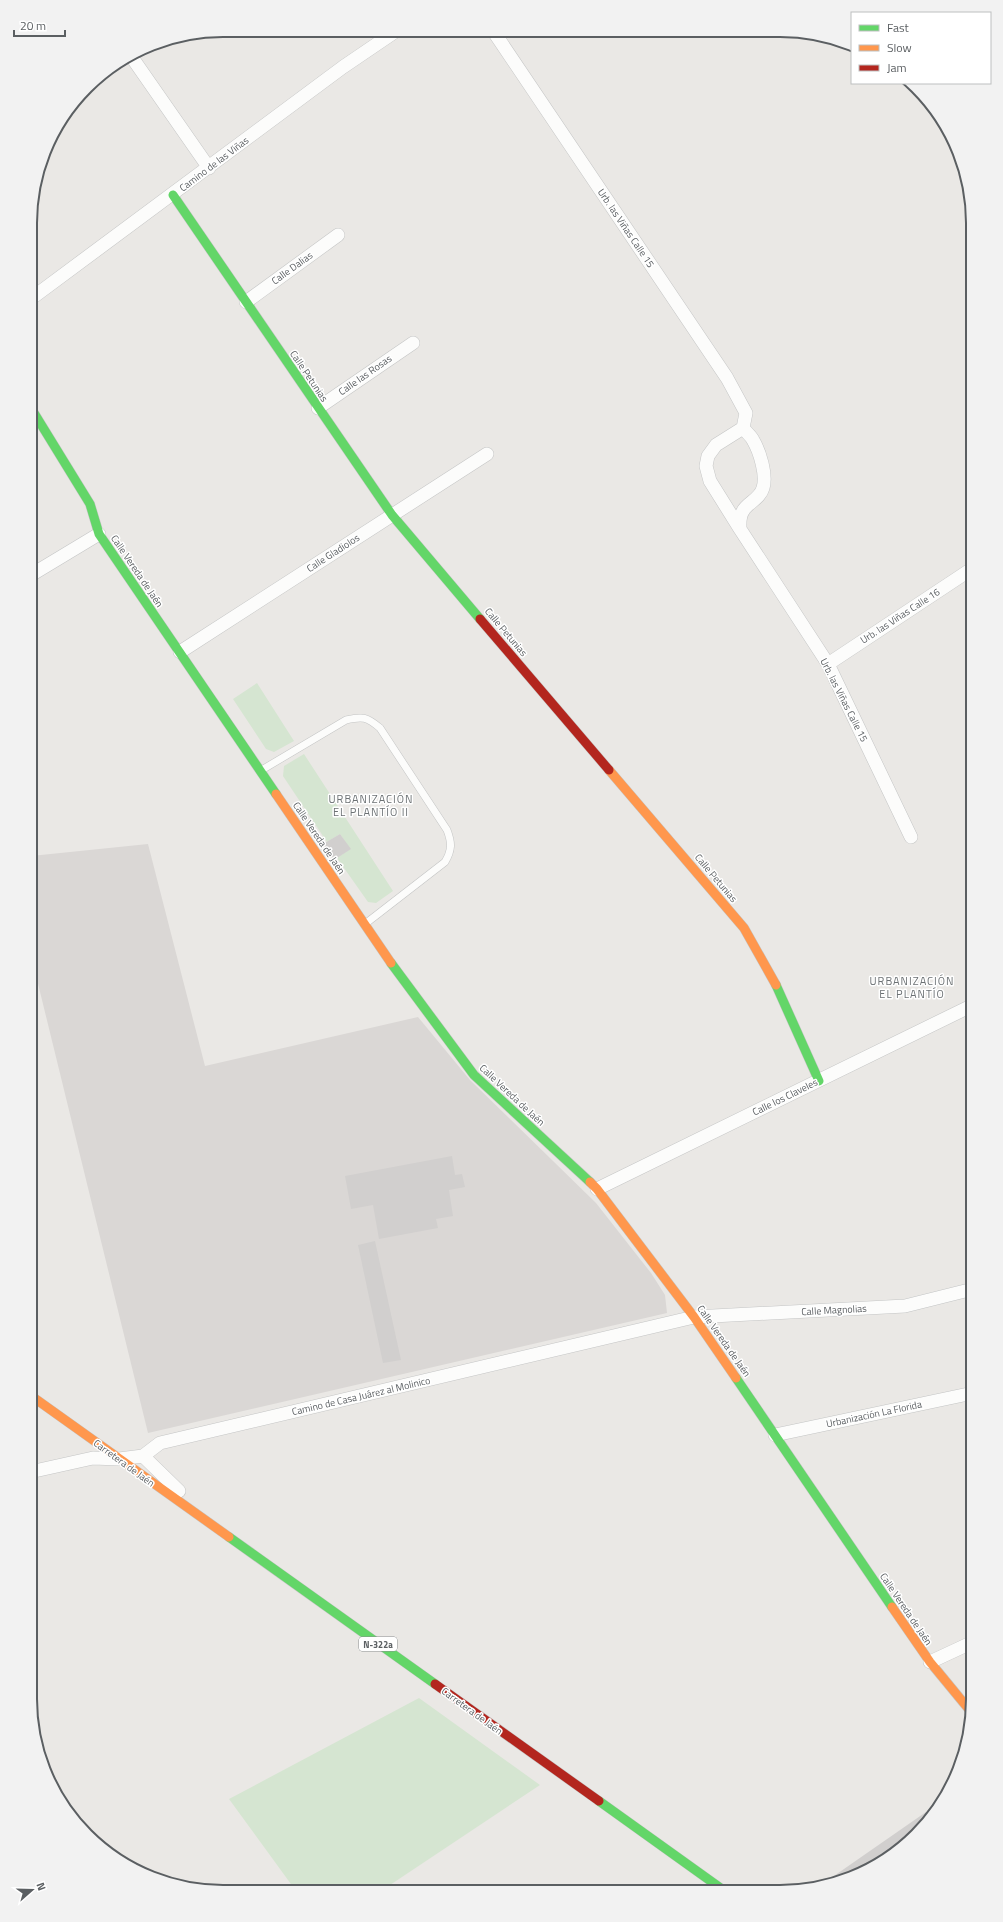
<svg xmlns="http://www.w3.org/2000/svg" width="1003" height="1922" font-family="'Titillium Web',sans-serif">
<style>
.industrial{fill:#dad7d5}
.green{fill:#d5e5d1}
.building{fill:#d1cfce}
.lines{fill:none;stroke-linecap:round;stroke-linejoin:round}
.lane-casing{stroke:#c4c5c5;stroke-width:8}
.street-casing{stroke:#c4c5c5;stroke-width:14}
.fast-casing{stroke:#c4c5c4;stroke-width:10}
.slow-casing{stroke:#c4c5c4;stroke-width:10}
.jam-casing{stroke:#c4c5c4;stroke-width:10}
.lane{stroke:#fcfcfb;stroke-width:7}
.street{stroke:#fcfcfb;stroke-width:13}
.fast{stroke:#63d668;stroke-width:9}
.slow{stroke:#ff974d;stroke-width:9}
.jam{stroke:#b3261e;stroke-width:9}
.labels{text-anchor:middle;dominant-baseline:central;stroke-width:3;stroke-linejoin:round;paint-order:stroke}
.shield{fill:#fff;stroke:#8c8f91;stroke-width:1}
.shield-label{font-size:9px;font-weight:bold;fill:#5b5f62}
.street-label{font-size:10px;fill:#5b5f62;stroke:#fff}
.neighbourhood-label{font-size:11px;letter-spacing:1px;fill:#6c7174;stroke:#fff}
.rim{fill:none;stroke:#5b5f62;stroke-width:2}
</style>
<rect width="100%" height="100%" fill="#eae8e5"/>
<path class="industrial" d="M148,844L205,1066L418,1017L470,1080L596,1203L651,1273L665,1295L667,1313L148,1433L31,955V856Z"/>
<path class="green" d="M257,683L294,741L274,752L266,749L233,699Z
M304,754L393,891L376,903L368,902L337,858L350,849L340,834L327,842L283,776L284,766Z
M419,1698L540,1785L381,1891H296L229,1799Z"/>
<path class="building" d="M340,834L351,849L334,860L323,844Z
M452,1156L455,1175L462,1174L465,1187L449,1190L453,1216L436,1219L438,1228L379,1239L373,1205L351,1209L345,1176Z
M375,1241L401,1360L383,1363L358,1245Z
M926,1812L932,1818L888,1859L842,1882L834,1883L831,1878Z"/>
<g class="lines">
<defs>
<path id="lane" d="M260,771L346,720C363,716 367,717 380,728L447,830C452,843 452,850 445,862L365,924"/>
<path id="street" d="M494,32L727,378L746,413L743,428C746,432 751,436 753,440C760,452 767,475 763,488C760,499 747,503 743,511C739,517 740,523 740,529L828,664L911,837
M131,56L209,168
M32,298L343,67L396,31
M246,302L338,235
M318,408L413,343
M740,529L710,481L706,466L708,456L716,445L743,428
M31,575L99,534
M180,652L487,454
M828,664L973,568
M597,1189L973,1005
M775,1435L973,1393
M143,1456L179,1491
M30,1472L93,1458L119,1459L143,1456L160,1443L694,1317L905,1306L973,1289
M930,1662L973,1642"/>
<path id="fast" d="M173,195L392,515L480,619
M31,408L90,504L99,534L276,794
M391,963L474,1075L590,1182
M776,985L819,1081
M736,1378L892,1607
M229,1537L435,1684
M599,1801L726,1892"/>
<path id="slow" d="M609,770L744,928L776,985
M276,794L391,963
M590,1182L597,1189L694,1317L736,1378
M30,1395L229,1537
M892,1607L930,1662L972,1713"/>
<path id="jam" d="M480,619L609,770
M435,1684L599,1801"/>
</defs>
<use href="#lane" class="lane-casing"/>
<use href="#street" class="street-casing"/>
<use href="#fast" class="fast-casing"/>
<use href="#slow" class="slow-casing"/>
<use href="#jam" class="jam-casing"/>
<use href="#lane" class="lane"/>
<use href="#street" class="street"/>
<use href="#fast" class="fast"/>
<use href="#slow" class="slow"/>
<use href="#jam" class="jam"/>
</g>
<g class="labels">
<rect class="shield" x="359" y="1637" width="38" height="14" rx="3"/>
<g class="shield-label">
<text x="378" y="1644">N-322a</text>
</g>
<g class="street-label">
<text transform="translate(214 164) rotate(-37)">Camino de las Viñas</text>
<text transform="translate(626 228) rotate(56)">Urb. las Viñas Calle 15</text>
<text transform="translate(292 268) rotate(-36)">Calle Dalias</text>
<text transform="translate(365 375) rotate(-35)">Calle las Rosas</text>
<text transform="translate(309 376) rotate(56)">Calle Petunias</text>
<text transform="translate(333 553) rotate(-33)">Calle Gladiolos</text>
<text transform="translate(137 571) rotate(56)">Calle Vereda de Jaén</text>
<text transform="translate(900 616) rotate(-33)">Urb. las Viñas Calle 16</text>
<text transform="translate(506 632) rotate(50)">Calle Petunias</text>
<text transform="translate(844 700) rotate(63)">Urb. las Viñas Calle 15</text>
<text transform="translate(319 838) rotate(56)">Calle Vereda de Jaén</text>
<text transform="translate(716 878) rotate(50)">Calle Petunias</text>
<text transform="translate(512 1095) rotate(43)">Calle Vereda de Jaén</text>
<text transform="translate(785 1097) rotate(-26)">Calle los Claveles</text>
<text transform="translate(834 1310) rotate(-3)">Calle Magnolias</text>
<text transform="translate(724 1341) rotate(55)">Calle Vereda de Jaén</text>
<text transform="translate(361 1396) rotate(-13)">Camino de Casa Juárez al Molinico</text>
<text transform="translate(874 1414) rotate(-12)">Urbanización La Florida</text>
<text transform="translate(124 1463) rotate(36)">Carretera de Jaén</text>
<text transform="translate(906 1609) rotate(56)">Calle Vereda de Jaén</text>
<text transform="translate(472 1711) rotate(36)">Carretera de Jaén</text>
</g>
<g class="neighbourhood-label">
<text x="371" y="799">URBANIZACIÓN<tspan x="371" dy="13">EL PLANTÍO II</tspan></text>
<text x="912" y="981">URBANIZACIÓN<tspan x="912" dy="13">EL PLANTÍO</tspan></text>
</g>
</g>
<path d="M0 0H1003V1922H0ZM223 37H780A186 186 0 0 1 966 223V1699A186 186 0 0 1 780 1885H223A186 186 0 0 1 37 1699V223A186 186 0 0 1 223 37Z" fill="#f2f2f2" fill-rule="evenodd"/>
<path class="rim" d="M223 37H780A186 186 0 0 1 966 223V1699A186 186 0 0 1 780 1885H223A186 186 0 0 1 37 1699V223A186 186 0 0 1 223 37Z"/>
<rect x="851" y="12" width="140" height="72" fill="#ffffff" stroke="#bdbfc0"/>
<rect x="859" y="25" width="20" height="6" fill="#63d668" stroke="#bdbfc0"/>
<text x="887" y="32" font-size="12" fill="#5b5f62">Fast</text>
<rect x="859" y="45" width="20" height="6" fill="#ff974d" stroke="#bdbfc0"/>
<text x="887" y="52" font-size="12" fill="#5b5f62">Slow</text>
<rect x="859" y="65" width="20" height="6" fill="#b3261e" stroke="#bdbfc0"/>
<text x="887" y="72" font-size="12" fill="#5b5f62">Jam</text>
<g transform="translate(32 1890) rotate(70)" stroke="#ffffff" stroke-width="3" paint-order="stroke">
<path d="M0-3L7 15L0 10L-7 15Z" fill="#5b5f62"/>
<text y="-6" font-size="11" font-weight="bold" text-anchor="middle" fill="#5b5f62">N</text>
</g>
<path d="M14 30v6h51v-6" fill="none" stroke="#5b5f62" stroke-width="2"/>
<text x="20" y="30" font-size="12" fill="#5b5f62" stroke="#ffffff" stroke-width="3" paint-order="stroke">20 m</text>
</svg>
